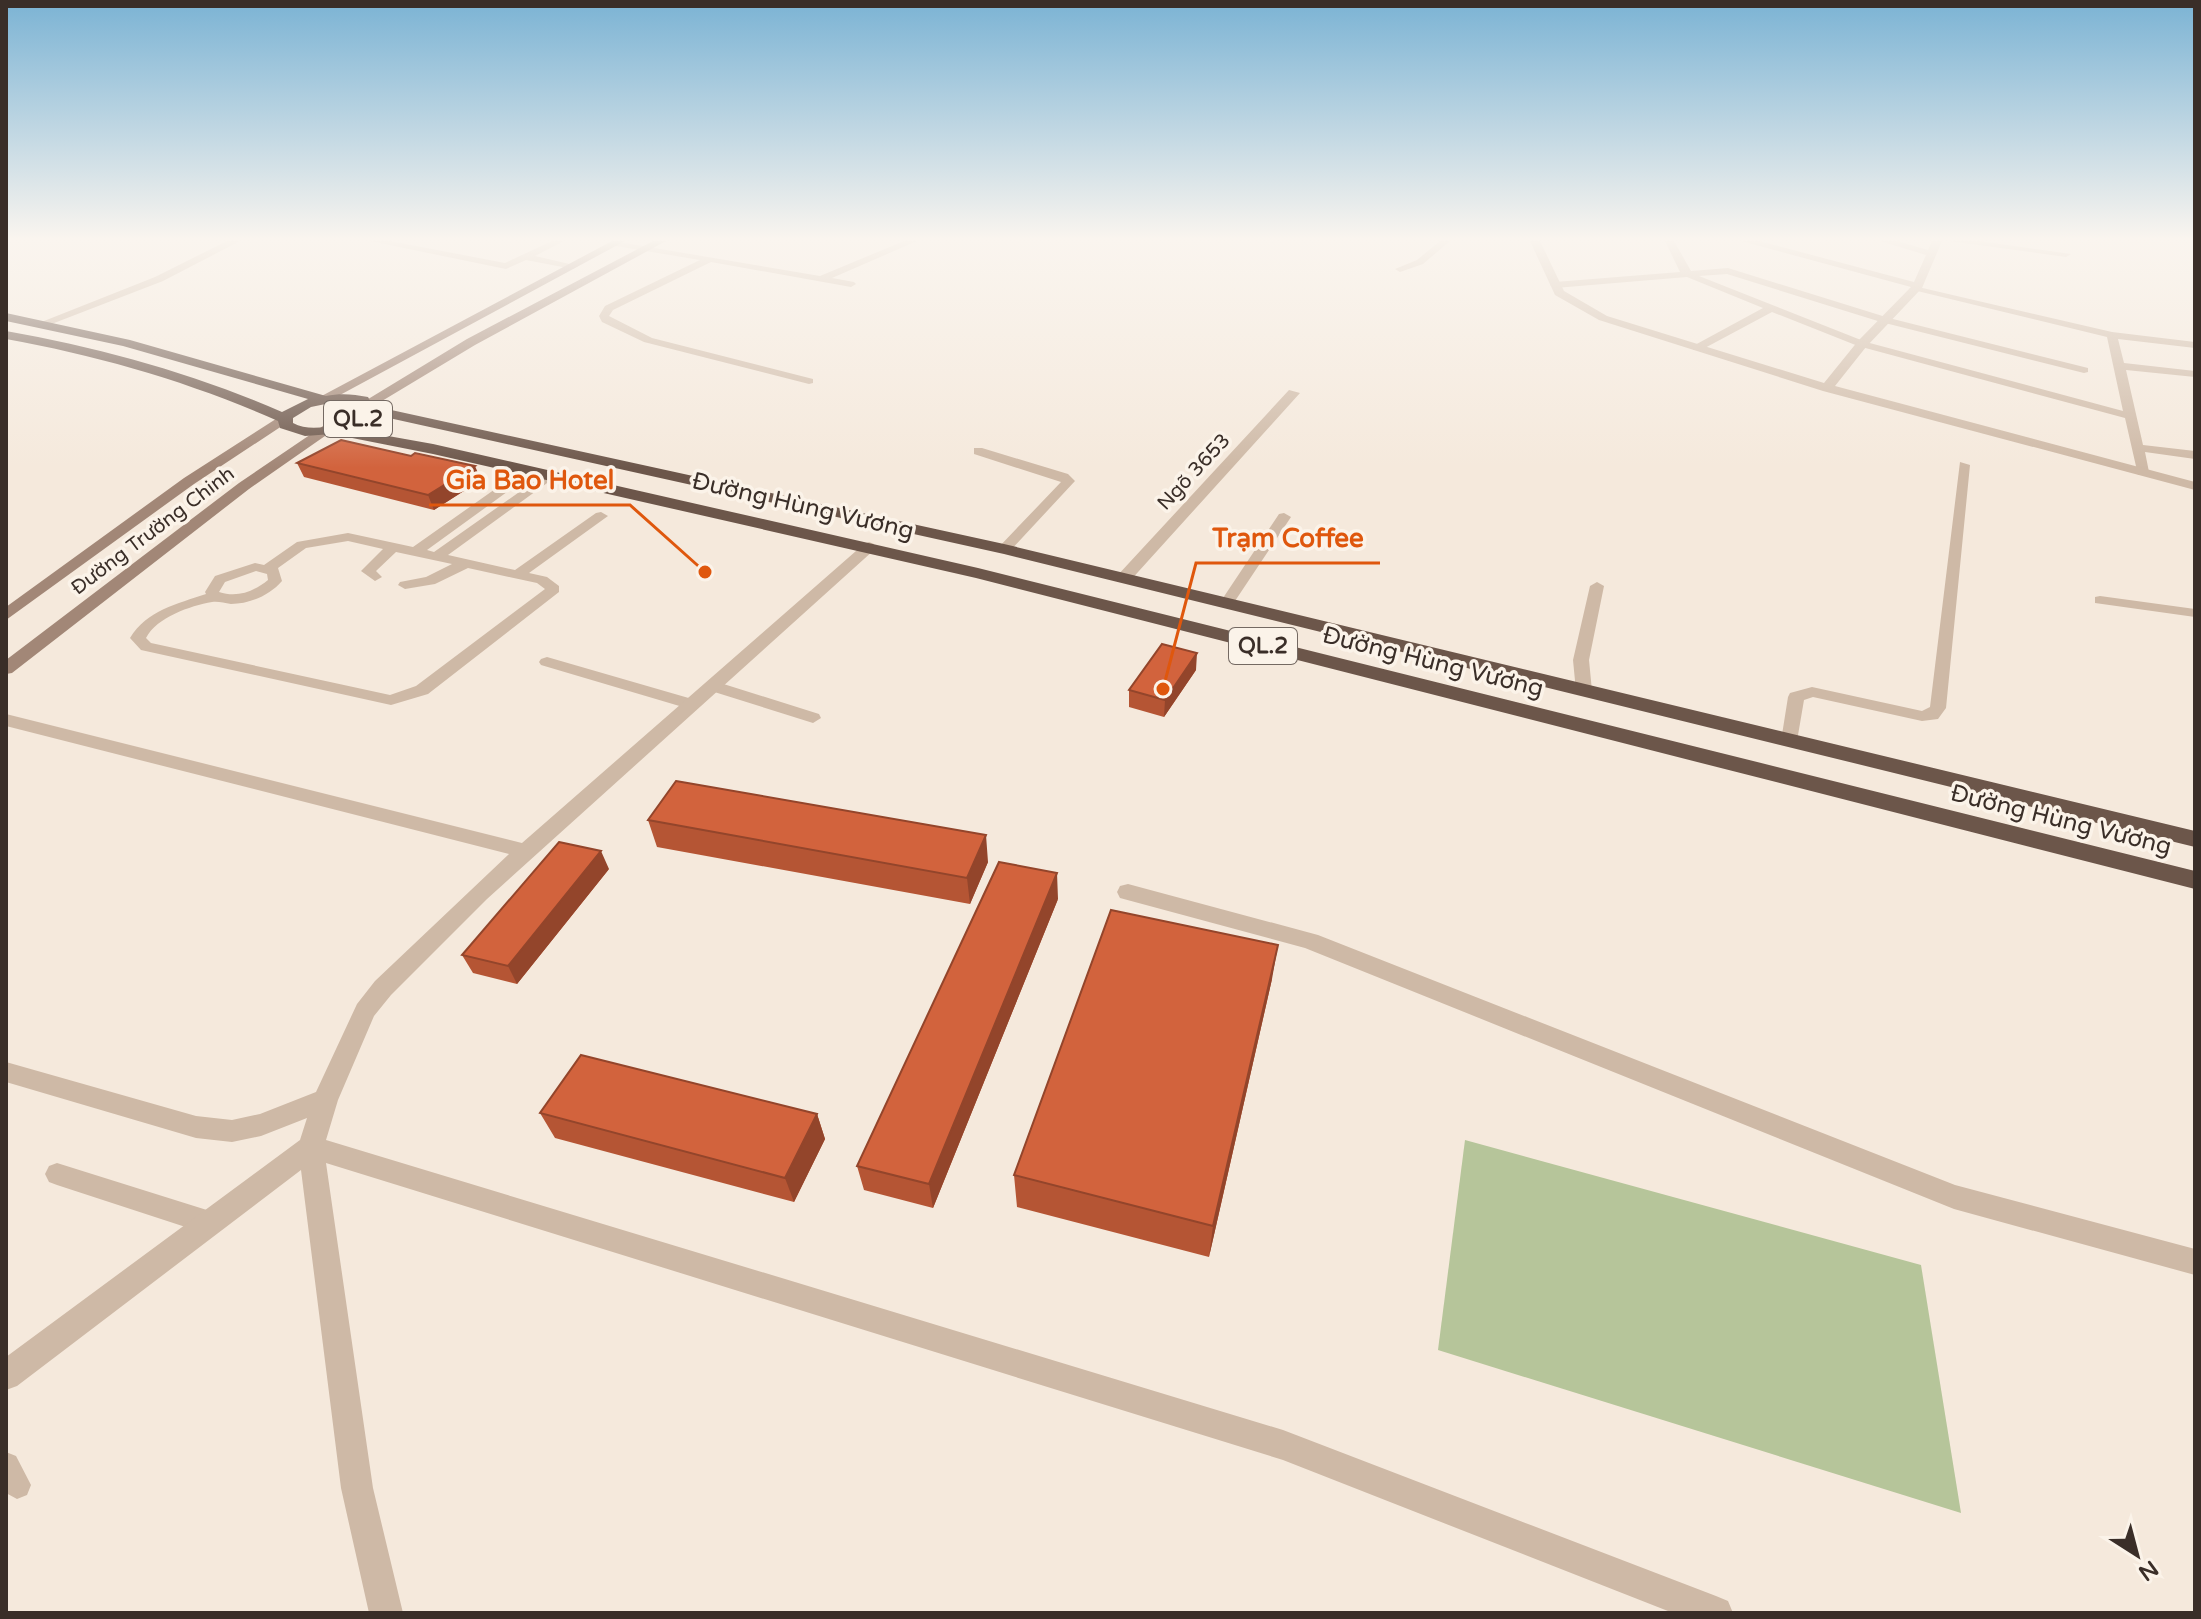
<svg xmlns="http://www.w3.org/2000/svg" width="2201" height="1619" font-family="'Varela Round',sans-serif">
<style>
.green{fill:#b6c59a}
.lines{fill:none;stroke-linecap:round;stroke-linejoin:round}
.service{fill:#ceb9a6;fill-rule:evenodd}
.minor{fill:#ceb9a6;fill-rule:evenodd}
.secondary{fill:#a28777;fill-rule:evenodd}
.trunk{fill:#6c564a;fill-rule:evenodd}
.wall{fill:#b55534}
.shaded-wall{fill:#93452b}
.building{fill:#d2633d;stroke:#93452b;stroke-width:2}
.labels{text-anchor:middle;dominant-baseline:central;stroke-width:7;stroke-linejoin:round;paint-order:stroke}
.far-street-label{font-size:20px;fill:#3a2e28;stroke:#fbf3e9}
.shield{fill:#fbf3e9;stroke:#746962;stroke-width:2}
.shield-label{font-size:22px;font-weight:bold;fill:#3a2e28}
.street-label{font-size:24px;fill:#3a2e28;stroke:#fbf3e9}
.leader{fill:none;stroke:#df570d;stroke-width:3}
.callout-dot{fill:#df570d;stroke:#fbf3e9;stroke-width:3}
.callout-label{font-size:26px;text-anchor:middle;font-weight:bold;fill:#df570d;stroke:#fbf3e9;stroke-width:7;stroke-linejoin:round;paint-order:stroke}
</style>
<rect width="100%" height="100%" fill="#f5e9dc"/>
<path class="green" d="M1465,1140L1921,1265L1961,1513L1438,1350Z"/>
<g class="lines">
<path class="service" d="M370,241H390L505,263L552,241H564L535,256L578,266L573,269L526,260L506,269Z
M613,241L820,276L904,241H917L832,278L854,282L856,284L851,287L711,262L613,310L609,316L652,338L813,379V383L809,384L644,342L602,322L599,316L605,306L700,260L616,246Z
M1440,241H1450L1423,264L1400,272L1395,269L1417,260Z
M1665,241H1674L1691,271L1728,268L1889,318L2088,368V372L2084,373L1881,322L1727,274L1699,276L1866,342L2123,411L2107,337L1909,289L1914,286L2112,332L2195,342V348L2118,339L2124,363L2195,371V377L2126,370L2143,445L2195,451V459L2145,452L2149,472L2138,475L2125,418L1858,346L1772,312L1701,350H1693V346L1763,308L1687,277L1555,288L1550,285L1555,282L1680,272Z
M1949,241H1979L2071,254L2066,257Z
M974,448H982L1068,474L1075,481L1009,552L1004,553L997,549L1061,482L974,454Z
M1960,462L1970,465L1946,708L1938,719L1922,721L1813,697L1804,700L1797,741L1795,745H1783L1781,741L1788,697L1790,693L1812,687L1922,711L1930,707Z
M525,468L536,471L427,550L434,552L549,471L554,472V478L448,555L515,570L596,513L601,512L608,516L529,573L547,577L559,586V592L428,694L391,705L141,650L130,638C147,610 177,604 206,594L205,592L215,576L255,563L264,565L297,542L348,533L413,547ZM348,541L383,549L361,571L375,581L382,577L376,571L396,552L452,564L426,577L400,582L398,585L405,589L435,584L468,568L537,583L545,589L416,686L390,695L151,643L146,638C157,617 190,606 212,602C218,601 224,603 231,604C250,604 270,595 282,581L278,568L306,548ZM256,571L267,574L268,580C253,592 237,598 219,592L225,582Z
M1284,513L1291,517L1231,607H1221L1219,604L1279,514Z
M1597,582L1604,586L1589,660L1592,691L1584,696L1576,691L1573,660L1590,586Z
M2100,596L2195,609V617L2095,603V597Z
M547,657L699,701L701,705L693,710L541,665L539,662L541,659Z
M714,681L819,714L821,718L813,723L708,690L706,686Z
M57,1163L210,1211L219,1215L222,1223L219,1231L210,1235L57,1185L49,1182L45,1174L49,1166Z
M6,1452L16,1456L31,1485L27,1495L17,1499L6,1493Z"/>
<path class="minor" d="M227,241H240L163,281L49,325L39,323L155,277Z
M1530,241H1540L1564,291L1607,316L1824,383L1858,341L1911,287L1741,241H1759L1914,282L1926,255L1880,241H1897L1928,250L1932,241H1942L1922,288L1866,347L1835,386L2195,482V490L1823,391L1599,320L1555,295Z
M1289,390L1300,393L1129,582H1117V576Z
M869,542L874,544V550L487,899L391,995L374,1016L338,1100L326,1140L1283,1430L1716,1596L1728,1601L1733,1613H1673L1283,1460L326,1163L373,1488L403,1613H369L341,1488L301,1170L17,1386L6,1390V1357L300,1140L307,1118L261,1136L232,1142L196,1138L6,1082V1062L196,1116L232,1120L260,1114L316,1092L357,1004L375,981L509,854L6,726V714L522,843L864,544Z
M1128,884L1318,935L1955,1185L2195,1249V1275L1954,1209L1305,948L1120,898L1117,892L1120,886Z"/>
<path class="secondary" d="M612,241H625L327,402L316,399Z
M653,241H666L475,345L372,407L360,404L467,339Z
M279,417L291,420L194,484L6,620V607L184,478Z
M323,426L335,429L249,489L12,673L6,674V660L239,483Z"/>
<path class="trunk" d="M6,313L130,340L326,396C340,393 353,394 368,397L373,406L1004,544L2195,831V847L1004,554L371,414L349,429L433,444L978,568L2195,871V889L976,578L433,454L332,434L305,436L280,428L278,421C190,382 100,356 6,339V331C101,348 193,373 282,412L308,399L123,346L6,321ZM340,401L358,404L360,408C344,425 314,434 293,423V418L311,407Z"/>
</g>
<path class="wall" d="M297,463L481,480L434,510L304,477Z
M1196,670L1164,717L1129,707V690Z
M648,820L988,862L970,904L657,847Z
M609,869L517,984L473,973L462,955Z
M1058,899L933,1208L864,1190L857,1166Z
M1272,979L1209,1257L1017,1207L1014,1175Z
M540,1113L817,1114L825,1139L794,1202L555,1138Z"/>
<path class="shaded-wall" d="M475,466L481,480L434,510L428,495Z
M1197,653L1196,670L1164,717L1165,700Z
M986,835L988,862L970,904L967,878Z
M601,851L609,869L517,984L508,966Z
M1057,873L1058,899L933,1208L929,1184Z
M1278,945L1272,979L1209,1257L1213,1226Z
M817,1114L825,1139L794,1202L785,1178Z"/>
<path class="building" d="M341,440L411,456L415,453L475,466L428,495L297,463Z
M1162,644L1197,653L1165,700L1129,690Z
M676,781L986,835L967,878L648,820Z
M559,842L601,851L508,966L462,955Z
M999,862L1057,873L929,1184L857,1166Z
M1111,910L1278,945L1213,1226L1014,1175Z
M581,1055L817,1114L785,1178L540,1113Z"/>
<linearGradient id="sky" x2="0" y2="1"><stop stop-color="#7bb3d4"/><stop offset="0.51" stop-color="#faf5ef"/><stop offset="1" stop-color="#faf5ef" stop-opacity="0"/></linearGradient>
<rect width="2201" height="468" fill="url(#sky)"/>
<g class="labels">
<g class="far-street-label">
<text transform="translate(1194 472) rotate(-47)">Ngõ 3653</text>
<text transform="translate(153 531) rotate(-37)">Đường Trường Chinh</text>
</g>
<g class="shield">
<rect x="324" y="401" width="68" height="36" rx="6"/>
<rect x="1229" y="628" width="68" height="36" rx="6"/>
</g>
<g class="shield-label">
<text x="358" y="419">QL.2</text>
<text x="1263" y="646">QL.2</text>
</g>
<g class="street-label">
<text transform="translate(803 506) rotate(13)">Đường Hùng Vương</text>
<text transform="translate(1433 662) rotate(14)">Đường Hùng Vương</text>
<text transform="translate(2061 820) rotate(14)">Đường Hùng Vương</text>
</g>
</g>
<path class="leader" d="M705 572L630 505H429M1163 689L1196 563H1380"/>
<g class="callout-dot">
<circle cx="705" cy="572" r="8"/>
<circle cx="1163" cy="689" r="8"/>
</g>
<g class="callout-label">
<text x="530" y="489">Gia Bao Hotel</text>
<text x="1288" y="547">Trạm Coffee</text>
</g>
<rect width="2201" height="1619" fill="none" stroke="#3a2e28" stroke-width="16"/>
<g transform="translate(2137 1555) rotate(144)" stroke="#fbf3e9" stroke-width="6" paint-order="stroke">
<path d="M0-6L14 30L0 20L-14 30Z" fill="#3a2e28"/>
<text y="-12" font-size="22" font-weight="bold" text-anchor="middle" fill="#3a2e28">N</text>
</g>
</svg>
